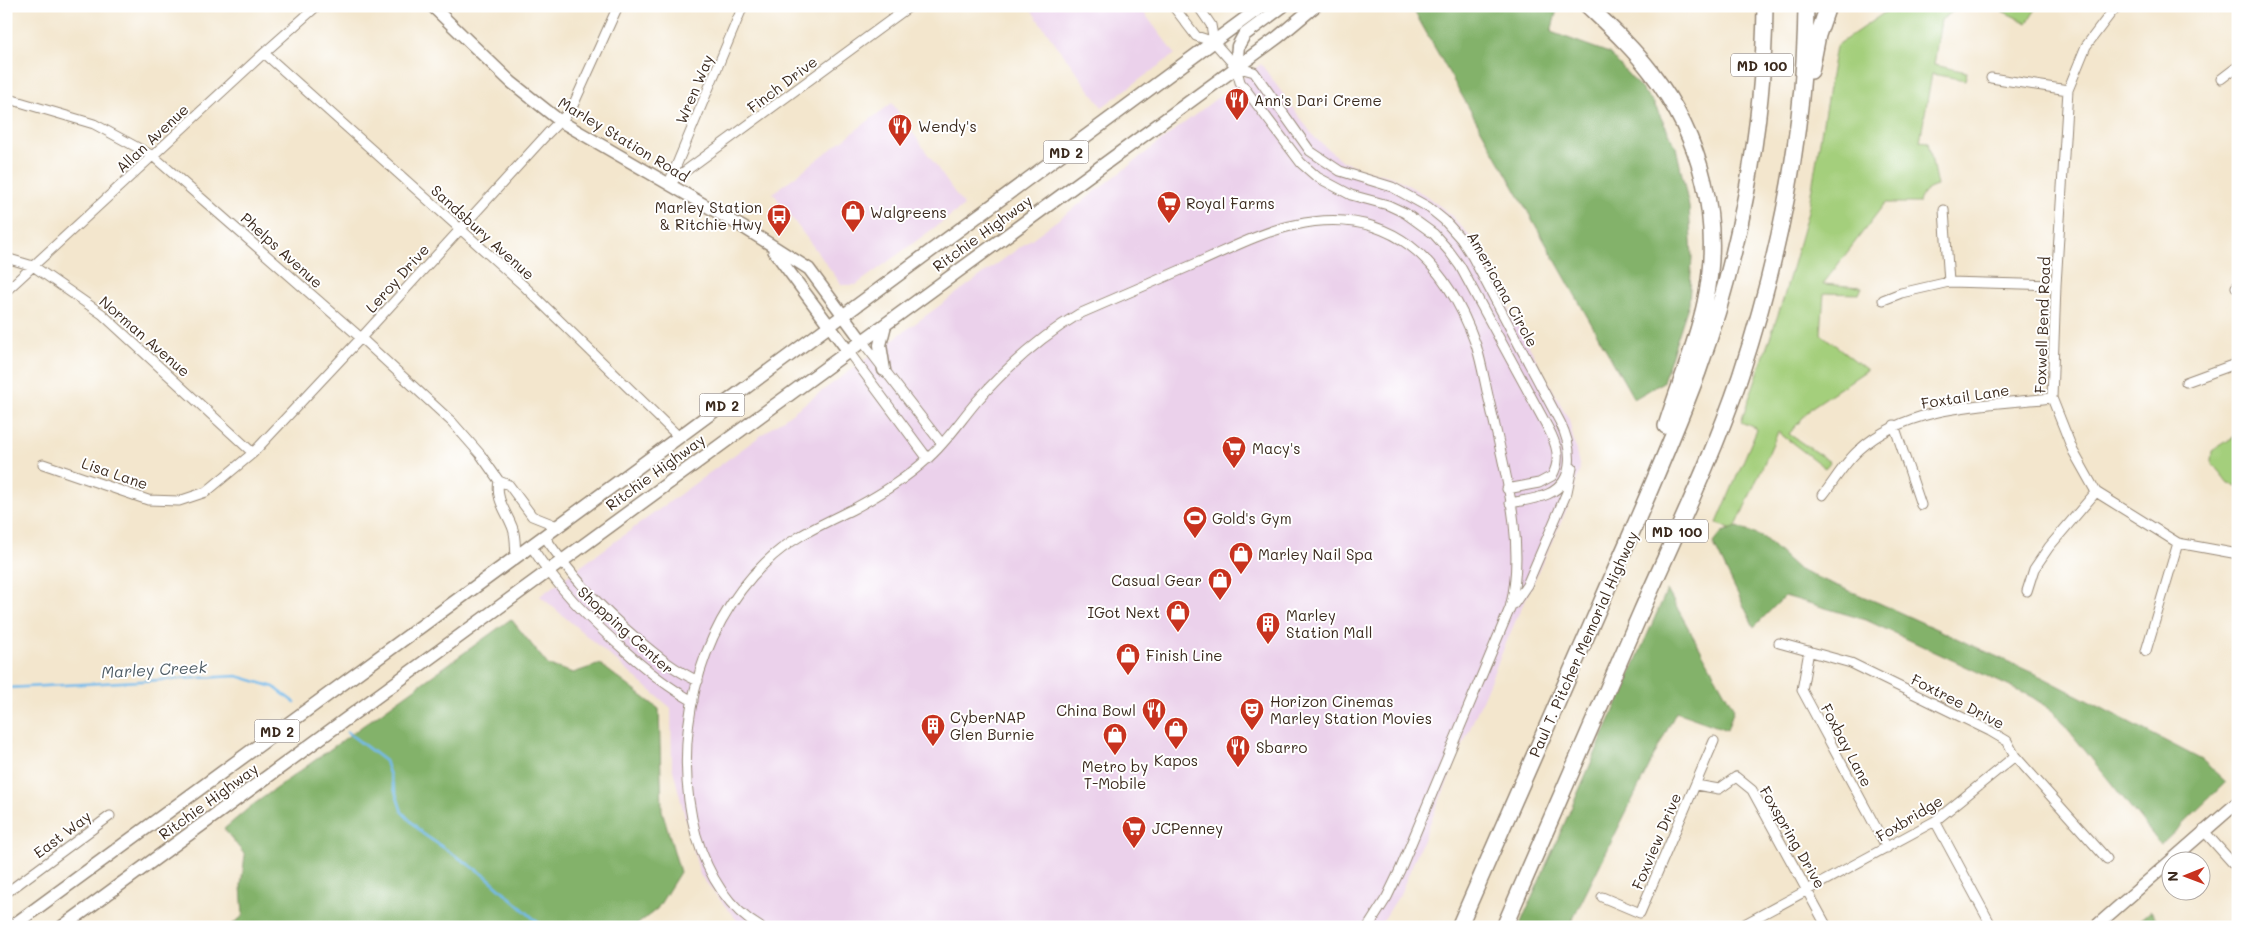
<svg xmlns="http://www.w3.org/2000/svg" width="2244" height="933" font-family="Mali,sans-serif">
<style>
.built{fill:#ebd1eb}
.green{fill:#a4cf7b;stroke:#707c4c}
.forest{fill:#83b26b;stroke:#5f6e44}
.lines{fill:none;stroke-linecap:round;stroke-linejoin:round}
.stream{stroke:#74bbec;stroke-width:2.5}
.street-casing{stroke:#978876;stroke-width:11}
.secondary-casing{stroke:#978876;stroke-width:14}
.primary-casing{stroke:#978876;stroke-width:15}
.highway-casing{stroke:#978876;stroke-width:18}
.street{stroke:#fff;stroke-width:9}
.secondary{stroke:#fff;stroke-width:11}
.primary{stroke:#fff;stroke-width:12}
.highway{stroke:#fff;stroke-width:15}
.labels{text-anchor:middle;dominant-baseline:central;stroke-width:4;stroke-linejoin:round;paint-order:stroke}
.shield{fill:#fff;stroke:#766a62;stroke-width:1}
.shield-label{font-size:14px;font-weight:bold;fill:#3b2a1e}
.street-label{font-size:15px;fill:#3b2a1e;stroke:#fff}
.poi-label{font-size:15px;fill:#3b2a1e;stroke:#fff;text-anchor:start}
.water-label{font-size:16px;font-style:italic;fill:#4f5d66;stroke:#fff}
</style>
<rect width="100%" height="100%" fill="#fff"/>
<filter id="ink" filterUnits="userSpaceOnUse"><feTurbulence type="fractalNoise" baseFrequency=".02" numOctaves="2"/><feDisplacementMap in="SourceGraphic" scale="10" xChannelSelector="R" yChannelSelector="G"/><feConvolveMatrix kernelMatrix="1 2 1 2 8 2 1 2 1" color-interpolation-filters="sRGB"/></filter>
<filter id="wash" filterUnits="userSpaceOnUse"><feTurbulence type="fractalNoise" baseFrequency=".0096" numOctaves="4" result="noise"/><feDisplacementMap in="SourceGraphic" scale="20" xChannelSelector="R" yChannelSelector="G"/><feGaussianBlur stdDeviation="1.12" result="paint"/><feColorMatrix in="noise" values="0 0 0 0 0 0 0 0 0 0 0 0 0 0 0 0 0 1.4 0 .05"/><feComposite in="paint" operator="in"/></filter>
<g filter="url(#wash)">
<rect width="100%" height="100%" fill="#f3e6cd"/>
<path class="built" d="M1028,6H1139L1175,54L1102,107Z
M1261,64L1315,138L1342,161L1362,169L1395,178L1425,195L1449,213L1468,234L1569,420L1580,469L1569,504L1518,615L1400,894L1379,927H745L740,924L700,875L672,766L671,708L540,596L1074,208Z
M892,103L964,206L856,285H842L773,193Z"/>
<path class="green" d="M1894,6H1960L1941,20L1934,65L1967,72L1965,80L1932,74L1920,141L1928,142L1937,186C1927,189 1921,193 1919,203H1885L1823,284L1862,287L1859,294L1824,293L1821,334L1867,370L1812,407L1789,434L1830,462L1825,468L1778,432L1734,531L1717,523L1757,429L1741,422L1783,300L1808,211L1836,46Z
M1992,6H2038L2027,23Z
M2238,434V486L2229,484L2211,462L2212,451Z"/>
<path class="forest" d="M1417,6H1558L1551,32L1609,53L1653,102L1676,147L1689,207L1692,257L1689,303L1663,382L1634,399L1414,11Z
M1738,527L1764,538L1799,570L1879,603L2044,678L2202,760L2226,782L2161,845L2054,712L2032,697L1866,620L1785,596L1754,627L1713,543L1722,532Z
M1667,590L1734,709L1727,730L1676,712L1569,927H1519Z
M511,619L548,665L573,673L600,664L659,709L662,810L680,872L657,909L634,927H229L243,916L241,886L245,855L224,829L250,807Z
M2150,911L2163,927H2131Z"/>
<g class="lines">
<path class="stream" d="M6,688L237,676L274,687L295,703
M347,732L385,761L402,812L423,834L486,876L543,927"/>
</g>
</g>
<g filter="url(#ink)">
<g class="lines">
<defs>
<path id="street" d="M1173,6L1196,36L1214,42
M1198,6L1211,25L1214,42L1236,67L1240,82L1301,163L1317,177L1351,195L1388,205L1405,213L1434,234L1449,251L1460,266L1548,428C1556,443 1562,459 1552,476L1539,483L1507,489
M2118,6L2111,13L2086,46L2068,90L2056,285L2052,398L2073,451L2096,492L2178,543L2238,554
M264,53L525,287L679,437
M1236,67L1254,72L1310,151L1340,171L1392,187L1428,207L1444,220L1461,239L1472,256L1560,422C1571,444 1578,481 1548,494C1537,499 1522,501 1510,503
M1991,78L2068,90
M2221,79L2238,66
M6,98L94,124L153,156L361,338L452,422L480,454L499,481L509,485L532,516L557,526
M669,183L910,6
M669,183L743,6
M1944,210L1949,282
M6,258L33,266L102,314L253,453
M2236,287L2238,288
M6,291L264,53L317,6
M1883,300L1901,293L1949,282L2056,285
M862,341L942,444
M848,351L928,459
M2186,382L2238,363
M1894,425L1921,505
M43,464L148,500L179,501L206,492L253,453L361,338L548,133L571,110L618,6
M499,481C495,500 507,512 513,529C516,537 515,548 516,557
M1823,495C1835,480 1845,462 1859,450C1909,404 1989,405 2052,398
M544,536C573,577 597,605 636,638C656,655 674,670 698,681
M531,546C558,588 585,615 622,648C644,668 667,687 693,701
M2027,591L2034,569L2049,547L2096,492
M1514,604L1527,585L1567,492L1572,468
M1779,643L1851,663L1990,731L2007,741L2015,756L2107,859
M1809,651L1802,690L1887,848
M2146,651L2178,543
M1696,785L1719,789L1736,777L1752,790L1827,927
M1935,821L1992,927
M2203,830L2238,869
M6,893L110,816
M1602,897L1640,913L1714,741
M760,927C726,907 707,872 696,835C671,744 695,630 765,563C791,537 823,524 855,508C881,494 905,479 926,460C946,443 960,421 977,401C1007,367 1040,337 1079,314C1118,297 1157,280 1197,263C1229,249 1261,232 1295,225C1390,204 1446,261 1476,345C1482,364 1485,384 1490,404C1504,468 1527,543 1510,608L1400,870L1387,897L1368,927
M1739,927L1935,821L2015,756"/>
<path id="secondary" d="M432,6L511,82L560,121L746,229L809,269L862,341
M774,251L848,351
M2095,927L2238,802"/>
<path id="primary" d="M1236,67L1238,46L1244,35L1283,6
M884,370L880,345L885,325
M11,927L614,485L1262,6
M62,927L1278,37L1315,6"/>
<path id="highway" d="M1588,6C1610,27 1633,48 1651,72C1702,138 1723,221 1705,303C1696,345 1679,385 1666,426
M1811,71L1818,35L1828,6
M1459,927C1506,819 1553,711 1601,603C1634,526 1669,450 1698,372C1739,258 1764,128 1765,6
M1504,927C1550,822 1595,717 1641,612C1675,535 1713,457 1740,377C1779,258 1805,132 1806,6"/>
</defs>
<use href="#street" class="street-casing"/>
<use href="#secondary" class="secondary-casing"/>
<use href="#primary" class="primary-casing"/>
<use href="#highway" class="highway-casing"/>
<use href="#street" class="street"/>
<use href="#secondary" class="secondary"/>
<use href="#primary" class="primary"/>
<use href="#highway" class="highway"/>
</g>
</g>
<defs>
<symbol id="restaurant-pin" viewBox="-11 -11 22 30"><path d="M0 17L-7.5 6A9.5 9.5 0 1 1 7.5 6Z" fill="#c8321e" stroke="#fff"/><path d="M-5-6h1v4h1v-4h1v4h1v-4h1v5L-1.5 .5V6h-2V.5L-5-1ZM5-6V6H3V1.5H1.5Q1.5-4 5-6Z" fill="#fff"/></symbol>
<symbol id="supermarket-pin" viewBox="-11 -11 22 30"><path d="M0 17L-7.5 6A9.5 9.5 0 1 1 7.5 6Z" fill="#c8321e" stroke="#fff"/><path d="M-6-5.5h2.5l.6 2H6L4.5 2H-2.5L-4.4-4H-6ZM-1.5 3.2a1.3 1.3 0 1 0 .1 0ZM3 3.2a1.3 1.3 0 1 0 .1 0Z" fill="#fff"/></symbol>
<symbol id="shop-pin" viewBox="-11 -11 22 30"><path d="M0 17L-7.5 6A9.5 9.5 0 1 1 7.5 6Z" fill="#c8321e" stroke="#fff"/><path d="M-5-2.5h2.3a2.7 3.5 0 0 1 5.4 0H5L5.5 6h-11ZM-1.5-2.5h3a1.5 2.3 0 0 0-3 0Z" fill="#fff"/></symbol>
<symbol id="bus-pin" viewBox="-11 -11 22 30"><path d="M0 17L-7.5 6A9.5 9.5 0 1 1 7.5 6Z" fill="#c8321e" stroke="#fff"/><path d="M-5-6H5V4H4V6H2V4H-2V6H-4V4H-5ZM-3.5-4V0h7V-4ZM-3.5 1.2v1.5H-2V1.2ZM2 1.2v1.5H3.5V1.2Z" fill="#fff"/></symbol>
<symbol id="stadium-pin" viewBox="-11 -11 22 30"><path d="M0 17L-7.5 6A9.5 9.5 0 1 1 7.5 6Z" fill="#c8321e" stroke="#fff"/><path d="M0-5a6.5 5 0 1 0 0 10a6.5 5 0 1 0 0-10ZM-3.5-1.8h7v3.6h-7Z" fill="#fff"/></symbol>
<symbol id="building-pin" viewBox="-11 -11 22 30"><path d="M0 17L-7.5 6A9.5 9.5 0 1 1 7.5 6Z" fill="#c8321e" stroke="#fff"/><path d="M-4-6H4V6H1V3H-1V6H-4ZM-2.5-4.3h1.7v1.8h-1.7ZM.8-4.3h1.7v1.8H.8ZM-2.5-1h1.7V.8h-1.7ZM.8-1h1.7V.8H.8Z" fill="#fff"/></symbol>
<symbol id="theatre-pin" viewBox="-11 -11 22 30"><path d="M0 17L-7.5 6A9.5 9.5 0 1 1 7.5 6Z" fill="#c8321e" stroke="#fff"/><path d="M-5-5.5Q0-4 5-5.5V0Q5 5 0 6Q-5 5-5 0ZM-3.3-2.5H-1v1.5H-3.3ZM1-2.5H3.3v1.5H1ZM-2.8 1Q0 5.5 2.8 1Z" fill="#fff"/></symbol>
</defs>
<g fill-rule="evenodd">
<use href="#restaurant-pin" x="1223" y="86" width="28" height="38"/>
<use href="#restaurant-pin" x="886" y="112" width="28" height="38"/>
<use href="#supermarket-pin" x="1155" y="189" width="28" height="38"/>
<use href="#shop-pin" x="839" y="198" width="28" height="38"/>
<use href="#bus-pin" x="765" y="202" width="28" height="38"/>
<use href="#supermarket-pin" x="1220" y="434" width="28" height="38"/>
<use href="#stadium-pin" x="1181" y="504" width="28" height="38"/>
<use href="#shop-pin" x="1227" y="540" width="28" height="38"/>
<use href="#shop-pin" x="1206" y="566" width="28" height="38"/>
<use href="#shop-pin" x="1164" y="598" width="28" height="38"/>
<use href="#building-pin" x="1254" y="610" width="28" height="38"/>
<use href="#shop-pin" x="1114" y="641" width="28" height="38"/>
<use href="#restaurant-pin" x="1140" y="696" width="28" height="38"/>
<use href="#theatre-pin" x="1238" y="696" width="28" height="38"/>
<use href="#building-pin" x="919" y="712" width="28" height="38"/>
<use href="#shop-pin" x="1162" y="715" width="28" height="38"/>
<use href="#shop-pin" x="1101" y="721" width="28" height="38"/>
<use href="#restaurant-pin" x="1224" y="733" width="28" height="38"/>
<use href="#supermarket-pin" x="1120" y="814" width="28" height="38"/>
</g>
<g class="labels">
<g class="shield">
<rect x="1731" y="53.5" width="62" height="23" rx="4"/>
<rect x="1043.5" y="140.5" width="45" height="23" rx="4"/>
<rect x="699.5" y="393.5" width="45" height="23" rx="4"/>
<rect x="1646" y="519.5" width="62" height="23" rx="4"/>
<rect x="254.5" y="719.5" width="45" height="23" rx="4"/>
</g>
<g class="shield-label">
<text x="1762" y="65">MD 100</text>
<text x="1066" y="152">MD 2</text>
<text x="722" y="405">MD 2</text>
<text x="1677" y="531">MD 100</text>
<text x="277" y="731">MD 2</text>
</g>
<g class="street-label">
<text transform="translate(782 84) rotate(-37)">Finch Drive</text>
<text transform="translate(694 89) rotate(-67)">Wren Way</text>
<text transform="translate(152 138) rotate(-43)">Allan Avenue</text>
<text transform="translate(624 139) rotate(31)">Marley Station Road</text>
<text transform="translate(483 232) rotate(42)">Sandsbury Avenue</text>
<text transform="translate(982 233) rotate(-36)">Ritchie Highway</text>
<text transform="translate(282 250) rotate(42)">Phelps Avenue</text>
<text transform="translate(397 278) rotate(-48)">Leroy Drive</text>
<text transform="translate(1503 289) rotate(61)">Americana Circle</text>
<text transform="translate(2042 325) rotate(-88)">Foxwell Bend Road</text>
<text transform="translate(145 336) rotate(41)">Norman Avenue</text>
<text transform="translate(1965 396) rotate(-9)">Foxtail Lane</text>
<text transform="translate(655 472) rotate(-36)">Ritchie Highway</text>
<text transform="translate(115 473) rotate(19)">Lisa Lane</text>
<text transform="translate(626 630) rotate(42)">Shopping Center</text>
<text transform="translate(1583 644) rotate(-66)">Paul T. Pitcher Memorial Highway</text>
<text transform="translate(1958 701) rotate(27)">Foxtree Drive</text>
<text transform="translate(1847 745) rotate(62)">Foxbay Lane</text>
<text transform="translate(208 801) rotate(-36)">Ritchie Highway</text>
<text transform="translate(1909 818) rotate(-31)">Foxbridge</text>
<text transform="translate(62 834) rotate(-37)">East Way</text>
<text transform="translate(1793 837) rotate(60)">Foxspring Drive</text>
<text transform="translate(1656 841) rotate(-67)">Foxview Drive</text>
</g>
<g class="poi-label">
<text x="1254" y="100">Ann's Dari Creme</text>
<text x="918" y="126">Wendy's</text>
<text x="1186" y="203">Royal Farms</text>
<text x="762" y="207" text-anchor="end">Marley Station<tspan x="762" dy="17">&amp; Ritchie Hwy</tspan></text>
<text x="870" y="212">Walgreens</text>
<text x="1252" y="448">Macy's</text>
<text x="1212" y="518">Gold's Gym</text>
<text x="1258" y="554">Marley Nail Spa</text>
<text x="1202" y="580" text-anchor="end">Casual Gear</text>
<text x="1160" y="612" text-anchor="end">IGot Next</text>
<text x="1286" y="615">Marley<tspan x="1286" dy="17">Station Mall</tspan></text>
<text x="1146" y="655">Finish Line</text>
<text x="1270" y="701">Horizon Cinemas<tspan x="1270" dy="17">Marley Station Movies</tspan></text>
<text x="1136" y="710" text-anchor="end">China Bowl</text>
<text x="950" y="717">CyberNAP<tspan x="950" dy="17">Glen Burnie</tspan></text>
<text x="1256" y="747">Sbarro</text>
<text x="1176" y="760" text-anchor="middle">Kapos</text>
<text x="1115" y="766" text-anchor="middle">Metro by<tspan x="1115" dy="17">T-Mobile</tspan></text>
<text x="1152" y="828">JCPenney</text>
</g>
<g class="water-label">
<text transform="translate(154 669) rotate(-3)">Marley Creek</text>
</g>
</g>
<rect width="2244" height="933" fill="none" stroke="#fff" stroke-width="25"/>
<g transform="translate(2186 876) rotate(269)"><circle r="24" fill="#ffffff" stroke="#b1aaa5"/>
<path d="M0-4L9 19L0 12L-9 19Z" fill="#c8321e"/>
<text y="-8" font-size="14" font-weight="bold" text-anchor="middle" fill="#3b2a1e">N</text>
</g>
</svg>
